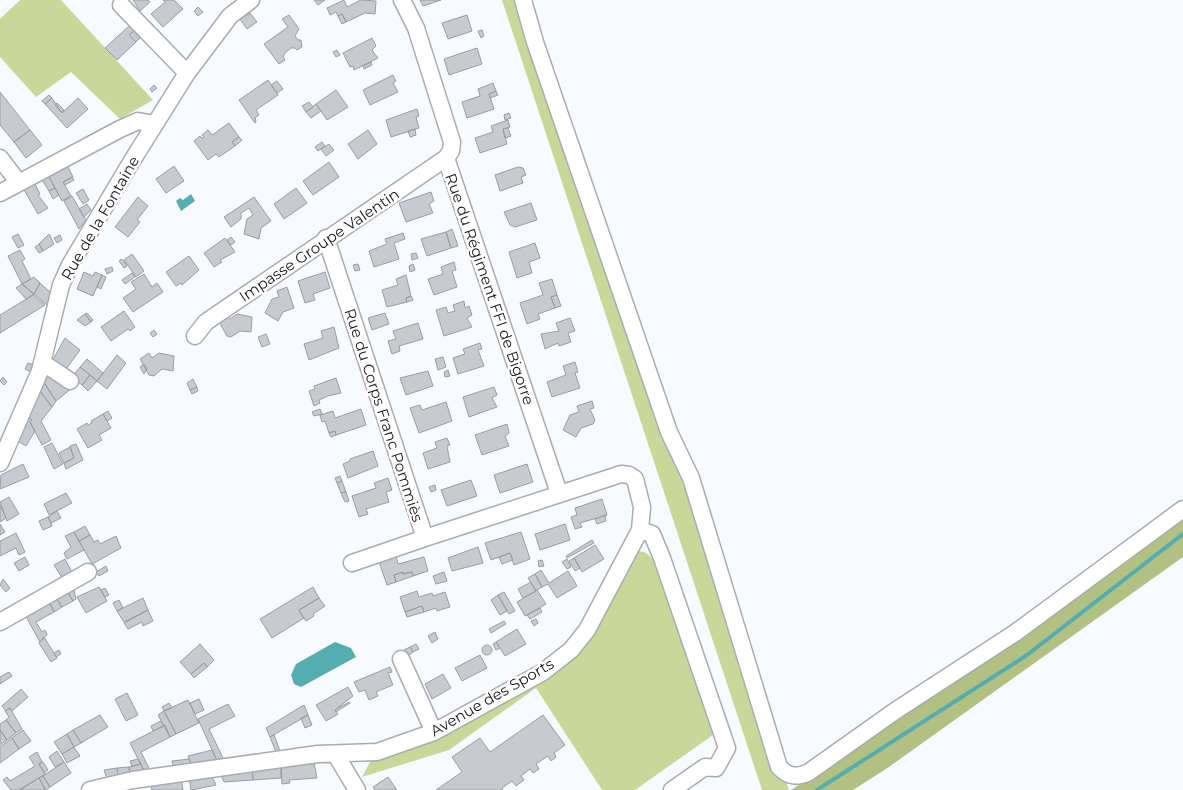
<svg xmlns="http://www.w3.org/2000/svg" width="1183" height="790" font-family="Montserrat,sans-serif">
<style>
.green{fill:#c9d799}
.forest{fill:#b2c081}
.water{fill:#54adaf}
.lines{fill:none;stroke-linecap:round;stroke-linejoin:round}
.stream{stroke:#54adaf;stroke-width:4}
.building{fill:#c7cad1;stroke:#999ca3}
.minor-casing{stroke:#a8abb2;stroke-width:19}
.minor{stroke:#fff;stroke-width:16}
.labels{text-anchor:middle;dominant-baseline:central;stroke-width:5;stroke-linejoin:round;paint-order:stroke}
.street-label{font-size:15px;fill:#161719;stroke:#fff}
</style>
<rect width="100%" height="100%" fill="#f8faff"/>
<path class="green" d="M20,0H61L153,100L120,119L71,72L36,97L0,57V19Z
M502,0H526L789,790H762Z
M637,551C650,551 653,560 658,570L713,735L635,790H602L536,688L449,750L362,777L370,762L378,756L405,752L441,736L544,677Z"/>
<path class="forest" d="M1183,517V557L886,769L853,790H791L936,694Z"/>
<path class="water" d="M191,194L195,201L181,211L176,201L180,198L183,200Z
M335,642L351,648L356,657L301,687L294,684L291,675L296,664Z"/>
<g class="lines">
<path class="stream" d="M817,790L1027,655L1183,534"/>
</g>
<path class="building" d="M133,0H148L150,2L140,11Z
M163,0H174L183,9L163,27L151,14L165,2Z
M314,0H325L318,5Z
M344,0L347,7L361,0L376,1L375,14L365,13L346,22L342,14L338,16L336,12L330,15L327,8Z
M420,0H441L423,6Z
M198,7L203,12L198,16L194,11Z
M250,13L257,22L247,29L240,19Z
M342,14L346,22L342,24L338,16Z
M289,15L299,29L295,36L298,40H301L302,47L297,50L295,48H291L285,53L283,57L285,60L279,64L264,44L288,27L282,19Z
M467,15L472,31L448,39L442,23Z
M129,26L134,31L129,35L136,42L117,60L105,48Z
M482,30L484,36L481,38L478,31Z
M134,31L140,38L136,42L129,35Z
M372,38L376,46L372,50L378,58L354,70L353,66L350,67L343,53Z
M477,48L482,64L449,75L444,59Z
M337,50L340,55L336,57L333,52Z
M371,62L372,65L364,69L363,66Z
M393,75L396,81L393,83L398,92L370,105L363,90Z
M268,80L278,95L256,110L259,115L255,118L256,121L255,123L239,100Z
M277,81L283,89L277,93L271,85Z
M493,83L496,91L489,94L494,109L467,118L462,102L480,96L478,89Z
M154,85L157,88L152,92L150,89Z
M336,90L348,107L327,120L316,104Z
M496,91L498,95L490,98L489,94Z
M0,92L30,130L14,142L0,125Z
M49,95L52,98L45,104L42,101Z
M52,98L62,113L78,98L88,109L67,128L45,104Z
M309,102L313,107L306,112L302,106Z
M57,103L64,110L62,113L55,105Z
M316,104L321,111L311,118L306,112Z
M417,109L419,116L416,117L419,128L391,137L386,120Z
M509,113L511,118L505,120L504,115Z
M508,120L510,127L503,129L507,144L480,153L475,138L493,132L491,126Z
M229,123L239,137L232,142L235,146L219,157L216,154L208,160L194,141L200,136L202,138L204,137L202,135L208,130L212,135Z
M508,128L511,136L505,138L503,129Z
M415,129L416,135L410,137L408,131Z
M30,130L42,145L26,158L14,142Z
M368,130L377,144L358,159L348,144Z
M239,137L242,140L235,146L232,142Z
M322,142L325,146L318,151L315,147Z
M329,144L334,150L326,156L321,149Z
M329,162L339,177L313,195L303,181Z
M67,165L73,177L63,182L71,196L62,201L48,175Z
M174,166L184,181L166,193L156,179Z
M518,167L523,168L526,175L521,177L523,183L500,191L495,175Z
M48,175L55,188L49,191L41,178Z
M72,177L74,180L65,185L63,182Z
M34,182L40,194L38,195L48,208L38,214L23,188Z
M55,188L59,195L53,199L49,191Z
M296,188L307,203L284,219L274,204Z
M83,189L89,200L83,204L76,193Z
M431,192L434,201L429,204L433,213L406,222L399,203Z
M72,196L86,220L79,229L64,201Z
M138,197L148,206L137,220L140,222L128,237L115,227Z
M254,197L271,221L261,228L259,239L244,234L247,219L253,215L249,208L241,213V219L231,227L224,217Z
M531,203L537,220L515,227L510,225L504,212Z
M87,204L91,210L84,217L79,209Z
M452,229L458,246L451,248L446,232Z
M446,232L451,248L427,256L421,239Z
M403,233L405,239L394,243L399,259L374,267L369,251L387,244L385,239Z
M18,234L24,245L18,248L12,237Z
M49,234L54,244L43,251L39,244Z
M60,235L62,240L57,243L54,238Z
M231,237L235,242L231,245L227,240Z
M225,238L235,252L220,260L222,262L214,267L204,253Z
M535,243L540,258L529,262L532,273L517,278L509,252Z
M39,244L43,251L39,253L35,247Z
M20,250L25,259L22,261L31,279L22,284L8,256Z
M416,253L418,258L412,260L411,254Z
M132,254L144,271L136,277L124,260Z
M189,256L199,270L182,285L181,283L176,286L166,272Z
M122,259L127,266L124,268L119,261Z
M454,262L456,270L452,271L457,287L434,295L428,279L443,274L441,267Z
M358,264L360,270L355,271L353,265Z
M413,264L415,270L410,272L409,266Z
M112,267L113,271L107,274L105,269Z
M84,272L93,276L95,272L102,275L93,296L77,289Z
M325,272L330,288L313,294L315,300L305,303L298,281Z
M132,273L135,277L125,284L122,280Z
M144,274L152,287L157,283L163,292L133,312L123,298L136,289L131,282Z
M102,275L106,277L101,289L97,287Z
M406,275L411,296L406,298L407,302L387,307L382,290L398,285L396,279Z
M34,277L40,283L34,294L22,284Z
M552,279L557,295L551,297L555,308L538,314L540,319L527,324L520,303L543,295L539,283Z
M40,283L51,293L47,305L34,294Z
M22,284L34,294L26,299L16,288Z
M287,287L294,308L283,312L278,321L265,313L272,299L279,297L277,291Z
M33,295L45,305L0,333V315Z
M557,295L561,306L555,308L551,297Z
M411,296L413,300L407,302L406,298Z
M464,301L465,308L469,306L472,315L467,318L472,327L444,336L436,310L446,307L448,313L455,311L453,305Z
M124,311L135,327L130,331L128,329L111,341L101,327Z
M87,313L93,320L91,322L85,314Z
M385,313L389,324L372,330L368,318Z
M85,314L91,322L85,326L77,320Z
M227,314L230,319L237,314L252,317L251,332L240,331L231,337L227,336L218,320Z
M570,318L575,331L568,333L571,342L559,346L558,343L545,349L541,334L559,331L556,323Z
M418,323L423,339L399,346L400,351L392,354L388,341L396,339L393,331Z
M334,327L339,348L309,360L304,344L323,338L321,331Z
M154,330L157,334L153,337L150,333Z
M266,334L270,344L262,347L258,337Z
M65,338L80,350L64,372L51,363Z
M480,343L482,349L478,350L484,366L458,374L453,358L465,354L463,349Z
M149,353L152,358L159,353L174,356L173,371L162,369L154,376L149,375L140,359Z
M117,355L126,363L107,389L97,381Z
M443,357L446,367L438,370L435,359Z
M87,359L103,373L97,381L80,367Z
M575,362L578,372L575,373L580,388L552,397L547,382L566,375L563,366Z
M28,363L34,365L31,372L25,369Z
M144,364L147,369L144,374L140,367Z
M80,367L90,375L82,385L72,377Z
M48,370L72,388L56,401L43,381Z
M448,370L450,376L445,377L444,372Z
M428,371L433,386L406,395L400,378Z
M90,375L97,381L88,391L82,385Z
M3,377L7,382L4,385L0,381Z
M336,378L341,393L328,396L319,400L320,403L314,406L309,391L315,389L314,386Z
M193,379L197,387L190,390L187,383Z
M43,381L56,401L52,407L40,391Z
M197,387L198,391L192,394L190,390Z
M494,387L497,395L492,398L497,407L469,417L463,397Z
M40,391L52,407L41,421L51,440L42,445L30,422L32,420L27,416Z
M592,401L594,408L590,409L595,420L593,424L581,428L576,437L563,430L570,415L579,412L577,406Z
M446,402L452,421L419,433L410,408L420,405L422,410Z
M320,409L322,414L314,416L312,412Z
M361,409L366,425L336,435L335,431L329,433L325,421L322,422L320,415L333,411L335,418Z
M108,411L112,418L107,421L103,414Z
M103,414L111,428L99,435L102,440L88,448L77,429L87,423L88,425L92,423L91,421Z
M27,416L32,420L30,422L35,431L26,446L16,440Z
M507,424L509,433L505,436L509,446L482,455L475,435Z
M335,431L336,435L331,437L329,433Z
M447,438L450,445L447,446L450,462L428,469L423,453L437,448L435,442Z
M52,443L63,464L54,469L44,447Z
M76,444L83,460L66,469L64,463L74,458L70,446Z
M70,447L74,458L64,463L59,453Z
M373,451L378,466L348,478L343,464L350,461V459Z
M23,464L29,477L0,489L1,475Z
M527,464L533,482L500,493L494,475Z
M340,476L342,481L337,483L335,478Z
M388,478L392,490L386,492L389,502L366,509L368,514L359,517L352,496L376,488L374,483Z
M471,480L477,496L447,506L441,490Z
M342,481L346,492L341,493L337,483Z
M435,485L436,490L431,492L429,487Z
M346,492L349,501L345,502L341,493Z
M66,493L72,503L49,515L44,504Z
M9,497L19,514L7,521L0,502Z
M602,499L607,515L580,523L582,527L575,529L571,517L577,515L575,508Z
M0,505L6,518L0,522Z
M57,511L61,518L51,523L48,517Z
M605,515L606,521L597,524L595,519Z
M48,517L52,526L43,530L39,521Z
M0,524L5,532L0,535Z
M565,524L570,540L540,550L535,534Z
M85,526L90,535L79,541L74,532Z
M74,532L84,550L67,559L64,553L71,547L65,536Z
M521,532L530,559L514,565L510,553L491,560L485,543Z
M16,533L25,552L19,555L16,548L0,556V541Z
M90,535L94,542L98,540L100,544L116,536L121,548L92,564L79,541Z
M592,540L594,543L567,558L566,556Z
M595,545L604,559L582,572L574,558Z
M478,547L483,563L452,571L448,558Z
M510,553L513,560L502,564L499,557Z
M396,556L398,564L424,557L428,571L413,576L412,572L403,574V572L394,575L396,582L387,585L379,562Z
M25,557L29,565L19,571L14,563Z
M574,558L580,568L575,571L569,561Z
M65,559L74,576L64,581L54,565Z
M567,559L571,567L567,569L562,562Z
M542,560L544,566L539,567L538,561Z
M106,566L108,571L99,576L96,572Z
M541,570L549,583L568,571L577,586L557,598L548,584L542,587L535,574Z
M403,572V574L412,572L413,576L396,582L394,575Z
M444,572L447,581L436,584L433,576Z
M535,574L542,587L537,590L546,604L525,616L517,602L536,591L528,578Z
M3,579L10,588L6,592L0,585Z
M531,582L536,591L523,598L518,589Z
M99,587L107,601L86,613L77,597Z
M313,587L319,598L299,610L304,618L272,638L260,619Z
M105,588L109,595L105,597L101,590Z
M66,589L73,601L62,607L55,596Z
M74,590L76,599L73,601L68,593Z
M417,591L419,597L432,593L433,596L445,592L450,607L437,611L436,608L424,612L422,606L405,612L400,597Z
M504,592L515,611L509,614L498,595Z
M498,595L507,611L500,615L491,600Z
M55,596L62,607L54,612L48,599Z
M143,598L148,610L124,622L117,611Z
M319,598L325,606L313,614L314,616L306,621L299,610Z
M48,599L54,612L36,622L42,632L45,630L47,635L40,642L24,613Z
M119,600L123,608L117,611L113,603Z
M422,606L424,612L407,617L405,612Z
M540,608L542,612L530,619L527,615Z
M148,610L153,621L143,626L142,622L128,629L124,623Z
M536,619L538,623L534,626L531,621Z
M504,621L506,624L491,633L489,629Z
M517,629L526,644L505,656L496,642Z
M435,632L438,639L432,643L428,636Z
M44,637L57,658L51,662L39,643Z
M496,642L500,648L496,650L493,644Z
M200,644L214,660L207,667L204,663L191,674L180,662Z
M416,644L419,649L413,652L410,647Z
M482 650a5 5 0 1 1 10 0a5 5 0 1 1-10 0Z
M410,647L413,652L407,656L404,650Z
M59,650L61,654L56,657L54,653Z
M480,655L487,668L462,681L455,668Z
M204,663L207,667L194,678L191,674Z
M390,667L392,672L388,673L393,685L376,692L378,696L369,700L365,690L359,692L354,682Z
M9,672L12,676L0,684V677Z
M443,674L451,688L432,699L425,684Z
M348,687L353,696L335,710L338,714L326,721L316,705Z
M21,689L28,697L12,711L10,708L6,711L2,706Z
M127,693L138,715L126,721L115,699Z
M199,699L204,710L195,714L190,703Z
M188,700L199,723L176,734L164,711Z
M349,702L350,703L336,712L335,710Z
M169,703L172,708L164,711L162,707Z
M228,704L235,716L209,729L224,760L217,761L198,719Z
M304,705L308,715L270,737L266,728Z
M10,708L22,729L16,733L6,720L9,717L5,711Z
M164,711L176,734L170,737L158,715Z
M100,715L108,727L81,743L73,730Z
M308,715L312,725L305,728L301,718Z
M543,715L565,745L554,753L556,757L551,761L548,756L536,764L539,769L533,773L530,769L521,776L524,780L516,786L512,781L502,788L503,790H436L462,772L452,757L480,738L490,752Z
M6,720L16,733L7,740L0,730V724Z
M161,721L164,726L153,731L151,726Z
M165,725L170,737L141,752L151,772L145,773L130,743Z
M0,730L7,740L0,745Z
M23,730L31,741L19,749L12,738Z
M73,730L81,743L74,747L67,734Z
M67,734L74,747L62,754L54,742Z
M274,735L280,751L276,752L270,737Z
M12,738L19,749L0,763V747Z
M74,747L80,756L67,763L62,754Z
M212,750L218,762L192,767L188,756Z
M57,751L64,762L55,767L49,757Z
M37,752L42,762L39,764L45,774L19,790H11L3,780L7,777L10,781L35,766L29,757Z
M138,759L141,764L132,766L130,761Z
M189,759L192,767L174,769L172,761Z
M43,762L48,770L44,773L39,764Z
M64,762L71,773L50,787L43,776Z
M314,763L317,778L289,780L290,783L282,784L281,765Z
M141,764L145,773L130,775L129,767Z
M281,765V778L253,780L252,766Z
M252,766L253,780L224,782L219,770Z
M129,767L130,775L118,777L117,768Z
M117,768L118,777L107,779L104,770Z
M210,772L216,785L191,790L189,776Z
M43,776L50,787L46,790L39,778Z
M181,777L183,790H152L150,782Z
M388,777L397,790H375L373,787Z
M39,778L45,790H20Z"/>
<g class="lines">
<defs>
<path id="minor" d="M402,0L416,28L452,142L451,151L446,158L559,493
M523,0L535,42L669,432L691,478L779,767C788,777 797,778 809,772L895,711L1015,633L1183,509
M121,5L187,73
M0,158L19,183
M0,193L120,129L138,121L154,124
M195,336L206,322L446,158
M42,362L70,381
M0,463L40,371L61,285L70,265L130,164L187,73L230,16L251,0
M640,530L652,534L662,558L727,748L716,768L705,767L672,790
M352,563L425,538
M0,622L88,572
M401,659L434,732
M336,755L357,790
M90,790L133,780L318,754L377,752L434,732L543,672L571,650L587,630L640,530L642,507L635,479L629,475L621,474L425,538L326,238"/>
</defs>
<use href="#minor" class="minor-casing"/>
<use href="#minor" class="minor"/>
</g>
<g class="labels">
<g class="street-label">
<text transform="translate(100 218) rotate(-60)">Rue de la Fontaine</text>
<text transform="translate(319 245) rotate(-34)">Impasse Groupe Valentin</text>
<text transform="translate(490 289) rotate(71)">Rue du Régiment FFI de Bigorre</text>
<text transform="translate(384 415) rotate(72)">Rue du Corps Franc Pommiès</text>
<text transform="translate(492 697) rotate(-30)">Avenue des Sports</text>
</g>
</g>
</svg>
